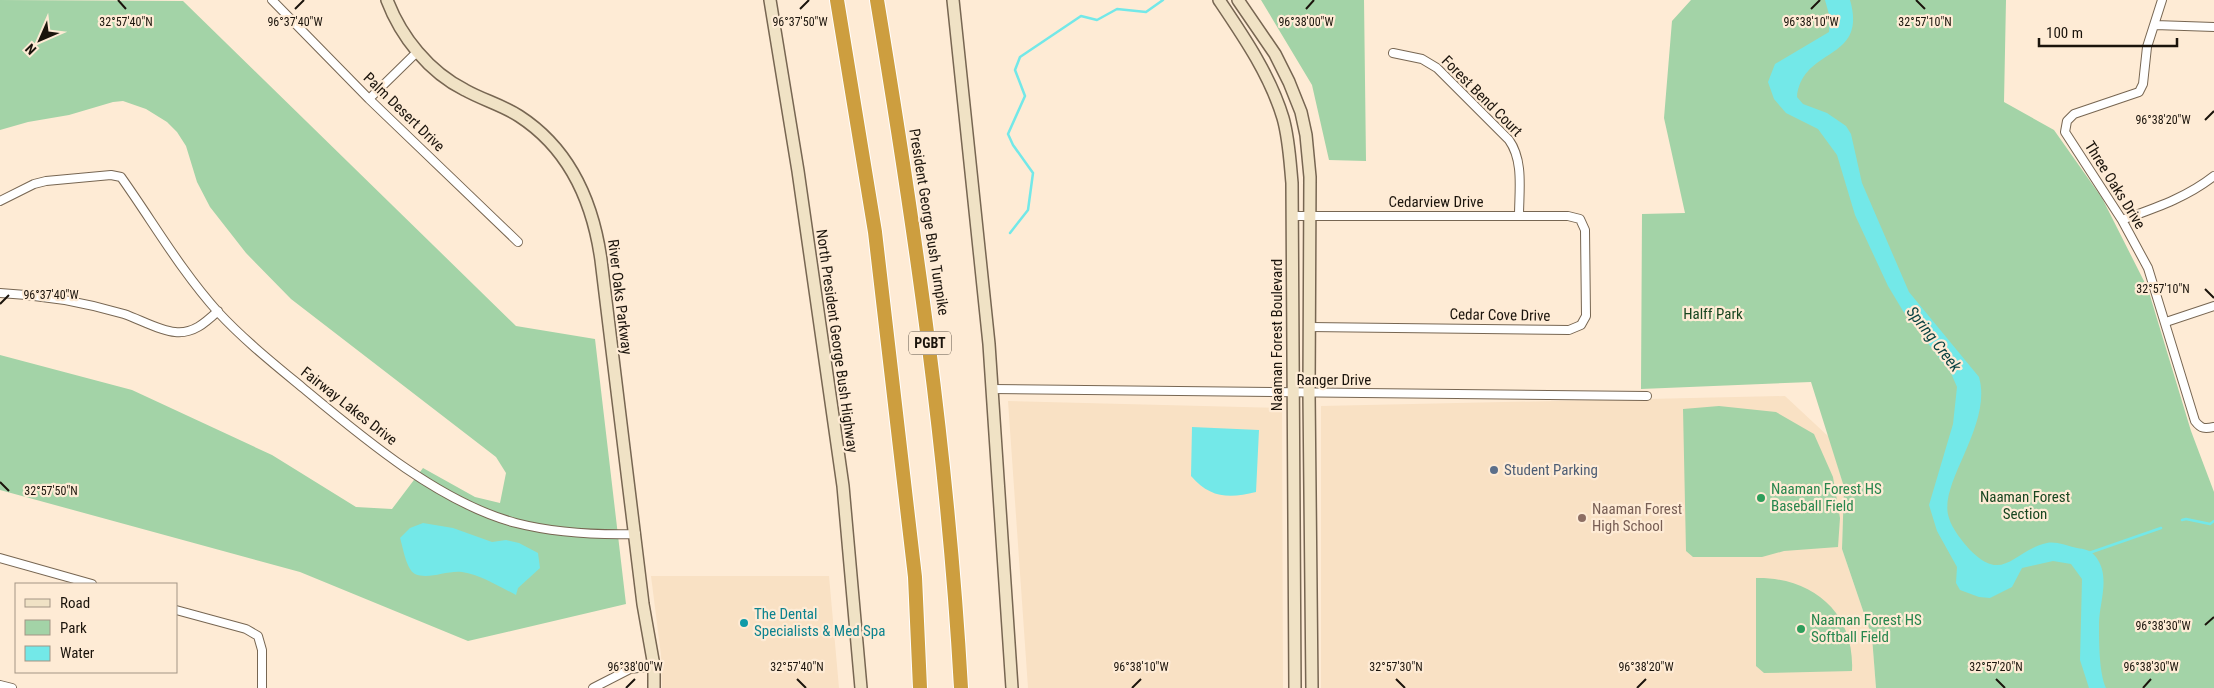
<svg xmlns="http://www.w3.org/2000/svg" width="2214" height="688" font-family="'Roboto Condensed',sans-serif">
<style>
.built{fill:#f9e1c4}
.green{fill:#a3d3a7}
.water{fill:#73e8e8}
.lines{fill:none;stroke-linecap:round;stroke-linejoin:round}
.stream{stroke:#73e8e8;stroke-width:2.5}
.street-casing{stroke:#776652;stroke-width:10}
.secondary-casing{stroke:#776652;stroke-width:14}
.highway-casing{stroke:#fff;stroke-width:16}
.street{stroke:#fff;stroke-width:8}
.secondary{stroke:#f0e2c5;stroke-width:11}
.highway{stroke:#cd9e3f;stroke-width:14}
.ticks{fill:none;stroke:#1b140c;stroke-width:2}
.service-dot{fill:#5c6f8a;stroke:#feebd5;stroke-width:2}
.leisure-dot{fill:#2e9e5b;stroke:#feebd5;stroke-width:2}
.education-dot{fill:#8d6e63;stroke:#feebd5;stroke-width:2}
.culture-dot{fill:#0f9aa8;stroke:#feebd5;stroke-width:2}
.labels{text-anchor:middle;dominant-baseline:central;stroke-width:4.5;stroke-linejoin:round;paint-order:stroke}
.shield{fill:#feebd5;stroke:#5f5448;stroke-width:1}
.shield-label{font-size:14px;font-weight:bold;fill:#1b140c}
.street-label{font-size:15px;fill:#1b140c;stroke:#feebd5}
.park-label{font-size:15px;fill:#184620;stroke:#feebd5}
.service-label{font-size:15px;fill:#4e5e75;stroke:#feebd5;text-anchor:start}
.leisure-label{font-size:15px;fill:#27864d;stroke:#feebd5;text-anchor:start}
.education-label{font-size:15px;fill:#785e54;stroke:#feebd5;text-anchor:start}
.culture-label{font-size:15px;fill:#0d838f;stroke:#feebd5;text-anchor:start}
.water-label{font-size:16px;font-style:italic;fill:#053f3f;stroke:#feebd5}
.ticks-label{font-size:12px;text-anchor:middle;fill:#1b140c;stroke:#feebd5;stroke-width:4.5;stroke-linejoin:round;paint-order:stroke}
</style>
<rect width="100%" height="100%" fill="#feebd5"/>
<path class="built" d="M1785,396L1829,437L1844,487L1842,549L1872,637L1876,688H1321V406Z
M1008,401L1282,408L1283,688H1028Z
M651,576H829L839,688H662L661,655Z"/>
<path class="green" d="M0,0L183,1L516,326L595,339L626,604L468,641L300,572L0,490V355L132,390L272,455L356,507L392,509L423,468L475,497L500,503L506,473L496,457L291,299L246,253L210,207L197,182L186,146L177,132L167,122L146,109L123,101L113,102L69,115L28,122L0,130Z
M1261,0H1364L1366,161L1329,160L1312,85Z
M1691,0H2006L2004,102L2054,130L2102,198L2148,289L2191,431L2214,492V688H1876L1872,637L1842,549L1844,487L1811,382L1641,389L1642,214L1685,213L1664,118L1672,21Z
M1719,406L1776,412L1814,434L1833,477L1840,518L1838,547L1784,551L1762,557H1693L1686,551L1683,409Z
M1756,578C1812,577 1855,612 1852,671L1764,673L1756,666Z"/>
<path class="water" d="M1825,0H1850C1868,62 1802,46 1797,97L1803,104L1827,113L1846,126L1851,134L1862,183L1909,292L1979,377C1993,426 1937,484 1949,518C1952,529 1963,542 1970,550C2004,584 2012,551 2047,543C2055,541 2068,546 2077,548C2084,549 2091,550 2096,557C2111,577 2099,603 2099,624C2099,641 2099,673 2106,688H2089L2080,660L2082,579L2071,564L2053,561L2022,568L2012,587L1990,598L1979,597L1960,590L1956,583L1957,567L1937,531L1929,505L1953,424L1957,387L1951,373L1903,311L1888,286L1855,215L1837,155L1818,129L1786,113L1774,99L1768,82L1775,64L1829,32L1830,18Z
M1192,427L1259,430L1256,492C1229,499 1210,498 1191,476Z
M423,523L453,528L492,542L506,540L519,543L538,553L540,568L518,588L516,595C498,586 481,575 462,572C447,570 429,580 415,574C406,569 403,547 400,538L410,528Z"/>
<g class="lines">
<path class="stream" d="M1010,233L1028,210L1033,173L1013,145L1008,134L1025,96L1015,70L1020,57L1081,16L1097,20L1117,9L1146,12L1163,0
M2182,520L2186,519L2210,524L2214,521
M2089,553L2161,528"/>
<defs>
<path id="street" d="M272,0L369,99L518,242
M2162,0L2147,47L2143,84L2139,92L2074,114L2067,121L2065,132L2122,220L2148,268L2195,421C2201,429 2205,429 2214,427
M2155,25L2214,27
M1393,53L1422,59L1437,68L1509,140C1524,161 1519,191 1519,216
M369,99L417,52
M0,201L34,184L46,181L111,175L121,177C153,222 181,271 218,312C244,340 274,364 303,388C363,438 440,503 516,523C555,533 595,535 636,534
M1292,216H1568L1580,219L1585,230L1586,316L1581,325L1569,330L1309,327
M2122,220C2155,208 2186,198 2214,176
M0,293C43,295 83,302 124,314C139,319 160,331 175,332C193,334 205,323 218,311
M2166,322L2214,306
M991,389L1647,396
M0,558L92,584
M176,610L246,629L258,636L262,650V688
M0,685L12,688
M593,688L630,669L654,666"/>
<path id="secondary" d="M387,0C401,37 429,72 465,90C483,100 502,105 519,116C570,149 593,203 601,260L643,604L654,666V688
M770,0L798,171L843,486L861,688
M953,0L989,344L1012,688
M1219,0C1244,37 1270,75 1283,118C1289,139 1290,162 1292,183L1295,688
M1238,0L1275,54L1289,82L1301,112L1306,135L1310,177L1309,393L1312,688"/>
<path id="highway" d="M837,0L875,232L915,577L920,688
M877,0C915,230 948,455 961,688"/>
</defs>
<use href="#street" class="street-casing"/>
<use href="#secondary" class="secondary-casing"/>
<use href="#highway" class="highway-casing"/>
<use href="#street" class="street"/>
<use href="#secondary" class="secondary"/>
<use href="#highway" class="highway"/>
</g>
<path class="ticks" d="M118,0L126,9M1916,0L1925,9M295,9L304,0M800,9L809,0M1306,9L1314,0M1811,9L1820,0M2205,120L2214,111M2205,289L2214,298M0,304L9,295M0,482L9,491M2205,625L2214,617M797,679L806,688M1396,679L1405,688M1996,679L2005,688M626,688L635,679M1132,688L1141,679M1637,688L1646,679M2143,688L2151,679"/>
<circle class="service-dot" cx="1494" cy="470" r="5"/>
<g class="leisure-dot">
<circle cx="1761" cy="498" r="5"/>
<circle cx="1801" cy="629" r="5"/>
</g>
<circle class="education-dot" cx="1582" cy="518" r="5"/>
<circle class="culture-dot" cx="744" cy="623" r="5"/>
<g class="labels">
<rect class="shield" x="909" y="331.5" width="42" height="23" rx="4"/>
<g class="shield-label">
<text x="930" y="343">PGBT</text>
</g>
<g class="street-label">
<text transform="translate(1482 96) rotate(45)">Forest Bend Court</text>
<text transform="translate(404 112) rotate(44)">Palm Desert Drive</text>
<text transform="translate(2115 185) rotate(58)">Three Oaks Drive</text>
<text x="1436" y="202">Cedarview Drive</text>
<text transform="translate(929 222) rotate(81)">President George Bush Turnpike</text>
<text transform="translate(620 297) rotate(83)">River Oaks Parkway</text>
<text transform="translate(1500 315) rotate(1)">Cedar Cove Drive</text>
<text transform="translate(1277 335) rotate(-90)">Naaman Forest Boulevard</text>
<text transform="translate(837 341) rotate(82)">North President George Bush Highway</text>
<text x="1334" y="380">Ranger Drive</text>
<text transform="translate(349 406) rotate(38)">Fairway Lakes Drive</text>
</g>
<g class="park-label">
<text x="1713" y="314">Halff Park</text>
<text x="2025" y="497">Naaman Forest<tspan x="2025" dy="17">Section</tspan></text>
</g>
<g class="service-label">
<text x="1504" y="470">Student Parking</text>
</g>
<g class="leisure-label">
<text x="1771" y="489">Naaman Forest HS<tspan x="1771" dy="17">Baseball Field</tspan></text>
<text x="1811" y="620">Naaman Forest HS<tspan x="1811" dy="17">Softball Field</tspan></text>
</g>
<g class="education-label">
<text x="1592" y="509">Naaman Forest<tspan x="1592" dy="17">High School</tspan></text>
</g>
<g class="culture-label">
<text x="754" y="614">The Dental<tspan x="754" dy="17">Specialists &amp; Med Spa</tspan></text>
</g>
<g class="water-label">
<text transform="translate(1934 339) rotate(52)">Spring Creek</text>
</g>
</g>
<g class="ticks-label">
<text x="1925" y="26">32°57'10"N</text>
<text x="126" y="26">32°57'40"N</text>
<text x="295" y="26">96°37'40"W</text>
<text x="800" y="26">96°37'50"W</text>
<text x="1306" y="26">96°38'00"W</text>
<text x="1811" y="26">96°38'10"W</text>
<text x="2163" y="124">96°38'20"W</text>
<text x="2163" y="293">32°57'10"N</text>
<text x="51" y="299">96°37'40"W</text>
<text x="51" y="495">32°57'50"N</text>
<text x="2163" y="630">96°38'30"W</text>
<text x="1141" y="671">96°38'10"W</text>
<text x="1646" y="671">96°38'20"W</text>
<text x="2151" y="671">96°38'30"W</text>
<text x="635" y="671">96°38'00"W</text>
<text x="797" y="671">32°57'40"N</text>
<text x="1396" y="671">32°57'30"N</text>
<text x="1996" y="671">32°57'20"N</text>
</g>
<rect x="15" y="583" width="162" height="90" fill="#feebd5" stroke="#a39585"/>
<rect x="25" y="599" width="25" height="8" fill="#f0e2c5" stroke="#a39585"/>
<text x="60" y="608" font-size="15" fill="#1b140c">Road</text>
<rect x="25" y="620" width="25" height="15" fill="#a3d3a7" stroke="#a39585"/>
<text x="60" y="633" font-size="15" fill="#1b140c">Park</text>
<rect x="25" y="646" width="25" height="15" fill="#73e8e8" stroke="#a39585"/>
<text x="60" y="658" font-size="15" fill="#1b140c">Water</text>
<g transform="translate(40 40) rotate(225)" stroke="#feebd5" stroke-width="4" paint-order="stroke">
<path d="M0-4L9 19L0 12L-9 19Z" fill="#1b140c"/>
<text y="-8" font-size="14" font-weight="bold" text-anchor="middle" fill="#1b140c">N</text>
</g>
<path d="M2039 38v8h138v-8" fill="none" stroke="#1b140c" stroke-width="2.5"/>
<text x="2046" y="38" font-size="15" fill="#1b140c" stroke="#feebd5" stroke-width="4" paint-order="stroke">100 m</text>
</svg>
